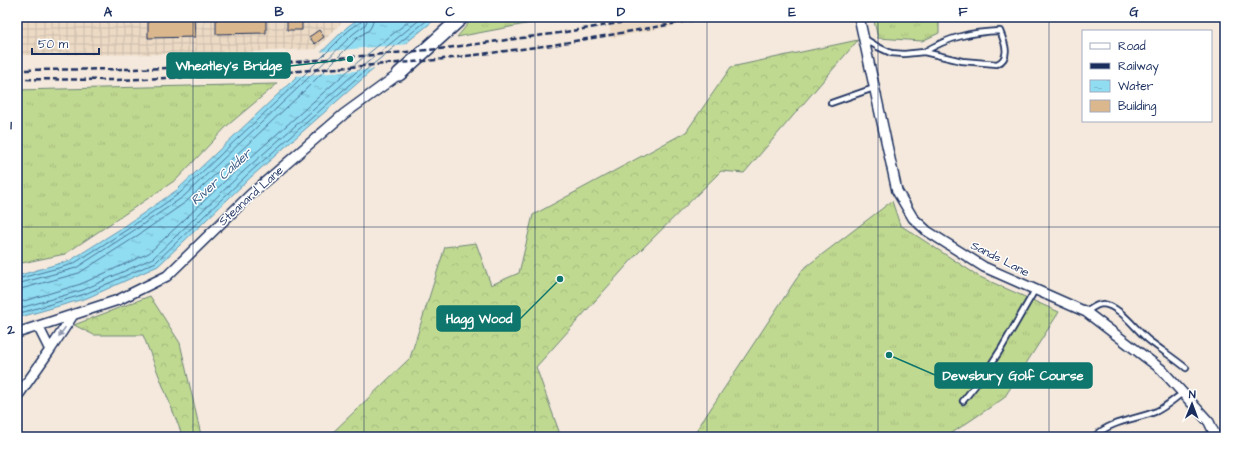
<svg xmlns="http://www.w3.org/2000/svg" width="1242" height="454" font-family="'Architects Daughter',sans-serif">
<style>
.built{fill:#ecdac4}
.industrial{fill:url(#industrial-grid)}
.grass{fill:url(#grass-tufts);stroke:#6e8477}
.forest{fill:url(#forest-crowns);stroke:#6e8477}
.water{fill:url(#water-ripples);stroke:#6197b6}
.pier{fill:#f4e9dc}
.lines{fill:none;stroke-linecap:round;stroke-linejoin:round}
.shore{stroke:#4a7499;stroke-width:1}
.building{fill:#dab78c;stroke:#1b2f5e}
.lane-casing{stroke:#1b2f5e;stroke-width:8}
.street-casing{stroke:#1b2f5e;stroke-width:12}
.secondary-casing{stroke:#1b2f5e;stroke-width:16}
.lane{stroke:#fff;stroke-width:4.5}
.street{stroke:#fff;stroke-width:9}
.secondary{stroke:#fff;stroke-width:13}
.rail{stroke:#1b2f5e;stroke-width:2.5;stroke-dasharray:6 3;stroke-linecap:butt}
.oneway{fill:#8d97ae}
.grid{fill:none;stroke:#1b2f5e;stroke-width:1;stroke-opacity:0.55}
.labels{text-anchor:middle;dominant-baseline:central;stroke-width:3;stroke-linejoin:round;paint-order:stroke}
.street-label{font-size:12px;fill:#1b2f5e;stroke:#fff}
.water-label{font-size:13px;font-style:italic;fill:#385a83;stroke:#fff}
.leader{fill:none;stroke:#0f766e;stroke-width:1.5}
.callout-dot{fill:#0f766e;stroke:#fff;stroke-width:1.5}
.callout{fill:#0f766e;stroke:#0f766e;stroke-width:1.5}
.callout-label{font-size:13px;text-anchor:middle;font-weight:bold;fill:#fff}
.neatline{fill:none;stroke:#1b2f5e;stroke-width:1.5}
.grid-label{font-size:13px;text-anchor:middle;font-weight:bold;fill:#1b2f5e}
</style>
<defs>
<pattern id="industrial-grid" width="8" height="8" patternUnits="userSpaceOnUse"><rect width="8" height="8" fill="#ecdac4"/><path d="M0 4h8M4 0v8" fill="none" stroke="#cabbab"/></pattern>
<pattern id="grass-tufts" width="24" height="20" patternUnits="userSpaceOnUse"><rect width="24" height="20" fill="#c0d990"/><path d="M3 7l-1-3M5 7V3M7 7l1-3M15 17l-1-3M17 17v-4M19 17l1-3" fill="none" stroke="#a4bb7f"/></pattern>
<pattern id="forest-crowns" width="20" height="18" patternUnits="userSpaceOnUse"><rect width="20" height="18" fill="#c0d990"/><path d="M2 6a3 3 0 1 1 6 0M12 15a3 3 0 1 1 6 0" fill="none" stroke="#a4bb7f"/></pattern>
<pattern id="water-ripples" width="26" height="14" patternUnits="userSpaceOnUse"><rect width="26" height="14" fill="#90dcf1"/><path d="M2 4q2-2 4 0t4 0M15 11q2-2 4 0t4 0" fill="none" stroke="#7cbdd1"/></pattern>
</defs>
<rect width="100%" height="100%" fill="#f4e9dc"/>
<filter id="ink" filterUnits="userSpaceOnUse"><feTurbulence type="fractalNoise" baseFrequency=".025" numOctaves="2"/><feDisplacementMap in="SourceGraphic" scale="8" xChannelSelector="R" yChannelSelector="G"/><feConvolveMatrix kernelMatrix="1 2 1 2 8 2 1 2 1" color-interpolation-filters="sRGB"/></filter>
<g filter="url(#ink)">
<path class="built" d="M608,17H719L611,38Z"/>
<path class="industrial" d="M17,17H349L342,22L316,49L198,54L17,55Z"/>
<path class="grass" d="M474,17H563L457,37Z
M873,17H939V33L922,41L878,38Z
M277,84L228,125L177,179L65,254L17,264V90Z
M892,201L900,225L980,277L1059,312L1004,398L946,437H692L803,269Z"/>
<path class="forest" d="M858,40L744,173L721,171L637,254L536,367L561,437H328L410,358L445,247L476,243L491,285L519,273L533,215L686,132L731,67Z
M150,296L180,343L201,435L183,437L143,335H94L74,325Z"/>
<path class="water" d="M361,17H438L369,73L251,177L158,266L87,298L17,318V276L71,260L125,226L177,190L292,81L347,27Z"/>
<path class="pier" d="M408,44L376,69L295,76L319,52Z"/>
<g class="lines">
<path class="shore" d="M17,279L73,264L128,229L180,193L295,84L349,30L361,22L363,17
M17,284L76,268L130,233L183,197L299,87L353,34L365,25L367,21L368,17
M17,290L79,273L134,238L186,202L303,92L357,38L369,30L372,25L374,17
M17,303L81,284L149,253L241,166L359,61L414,17
M17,309L83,290L153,258L245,170L363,66L423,17
M17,314L85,294L156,262L248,174L366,70L431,17"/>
</g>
<path class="building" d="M148,17H194L195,37L148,38Z
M216,17H266V33L216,34Z
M287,17H302V30H287Z
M319,30L324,37L315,44L309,37Z"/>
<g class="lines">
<defs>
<path id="lane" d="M865,39L878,47L891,53L904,54L924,52L962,61L997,64C1011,58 1005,43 1000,31C971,32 949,37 924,52
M831,103L874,88
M1086,312C1091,309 1096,304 1103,304C1121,306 1137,332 1151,342C1163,351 1175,359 1186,368
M963,401L986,372L1001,349L1035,290
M1094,437C1111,420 1136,420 1157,411C1167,406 1174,399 1183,393"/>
<path id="street" d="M859,17L897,191L913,218L927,231L984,267L1086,312L1161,369L1209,422L1216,437
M17,333L118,300L167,276L250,195L344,114L399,74
M50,350L73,315
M17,397L50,350L38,326"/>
<path id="secondary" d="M399,74L462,17"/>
</defs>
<use href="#lane" class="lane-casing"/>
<use href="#street" class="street-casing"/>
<use href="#secondary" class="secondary-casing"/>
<use href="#lane" class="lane"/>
<use href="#street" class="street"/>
<use href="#secondary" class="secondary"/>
<path class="rail" d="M17,70L133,69L262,65L439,49L559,33L656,17
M17,79L116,80L262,74L436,60L552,45L667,25L707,17"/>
</g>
<defs><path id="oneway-solid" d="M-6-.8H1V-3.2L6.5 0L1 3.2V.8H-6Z"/></defs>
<use class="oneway" href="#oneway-solid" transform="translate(62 332) rotate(125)"/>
</g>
<path class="grid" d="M193,17V437M364,17V437M535,17V437M707,17V437M878,17V437M1049,17V437M17,227H1225"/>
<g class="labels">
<g class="street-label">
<text transform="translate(251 196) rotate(-42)">Steanard Lane</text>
<text transform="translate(1000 259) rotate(27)">Sands Lane</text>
</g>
<g class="water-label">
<text transform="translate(221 177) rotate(-42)">River Calder</text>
</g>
</g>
<path class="leader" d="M350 59L290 66M560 279L520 319M889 355L935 375"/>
<g class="callout-dot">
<circle cx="350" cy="59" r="4"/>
<circle cx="560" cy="279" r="4"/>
<circle cx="889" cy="355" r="4"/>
</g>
<g class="callout">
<rect x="167" y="53" width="123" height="25" rx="4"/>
<rect x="437" y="306" width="83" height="25" rx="4"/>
<rect x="935" y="363" width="157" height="25" rx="4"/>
</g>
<g class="callout-label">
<text x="229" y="70">Wheatley's Bridge</text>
<text x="479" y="323">Hagg Wood</text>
<text x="1013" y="380">Dewsbury Golf Course</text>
</g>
<rect width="1242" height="454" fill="none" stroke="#fff" stroke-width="44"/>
<rect x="1082" y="30" width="130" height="92" fill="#ffffff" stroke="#a4acbf"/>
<rect x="1090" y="43" width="20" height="6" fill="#ffffff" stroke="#a4acbf"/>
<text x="1118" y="50" font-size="12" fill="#1b2f5e">Road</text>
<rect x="1090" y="63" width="20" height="6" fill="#1b2f5e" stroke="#a4acbf"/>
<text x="1118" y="70" font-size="12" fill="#1b2f5e">Railway</text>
<rect x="1090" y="80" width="20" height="12" fill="url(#water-ripples)" stroke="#a4acbf"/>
<text x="1118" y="90" font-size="12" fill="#1b2f5e">Water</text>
<rect x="1090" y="100" width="20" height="12" fill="#dab78c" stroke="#a4acbf"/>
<text x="1118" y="110" font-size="12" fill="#1b2f5e">Building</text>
<g transform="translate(1192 404) rotate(1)" stroke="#ffffff" stroke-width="3" paint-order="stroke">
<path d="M0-3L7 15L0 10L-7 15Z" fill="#1b2f5e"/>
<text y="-6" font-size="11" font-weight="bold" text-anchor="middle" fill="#1b2f5e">N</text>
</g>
<path d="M32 48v6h67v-6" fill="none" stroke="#1b2f5e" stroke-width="2"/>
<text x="38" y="48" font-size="12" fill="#1b2f5e" stroke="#ffffff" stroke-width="3" paint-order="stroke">50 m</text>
<rect x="22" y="22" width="1198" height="410" class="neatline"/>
<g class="grid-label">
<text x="108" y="16">A</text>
<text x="279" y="16">B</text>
<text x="450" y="16">C</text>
<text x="621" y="16">D</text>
<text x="792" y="16">E</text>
<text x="963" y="16">F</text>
<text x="1134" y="16">G</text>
<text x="11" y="129">1</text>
<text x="11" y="334">2</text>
</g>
</svg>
